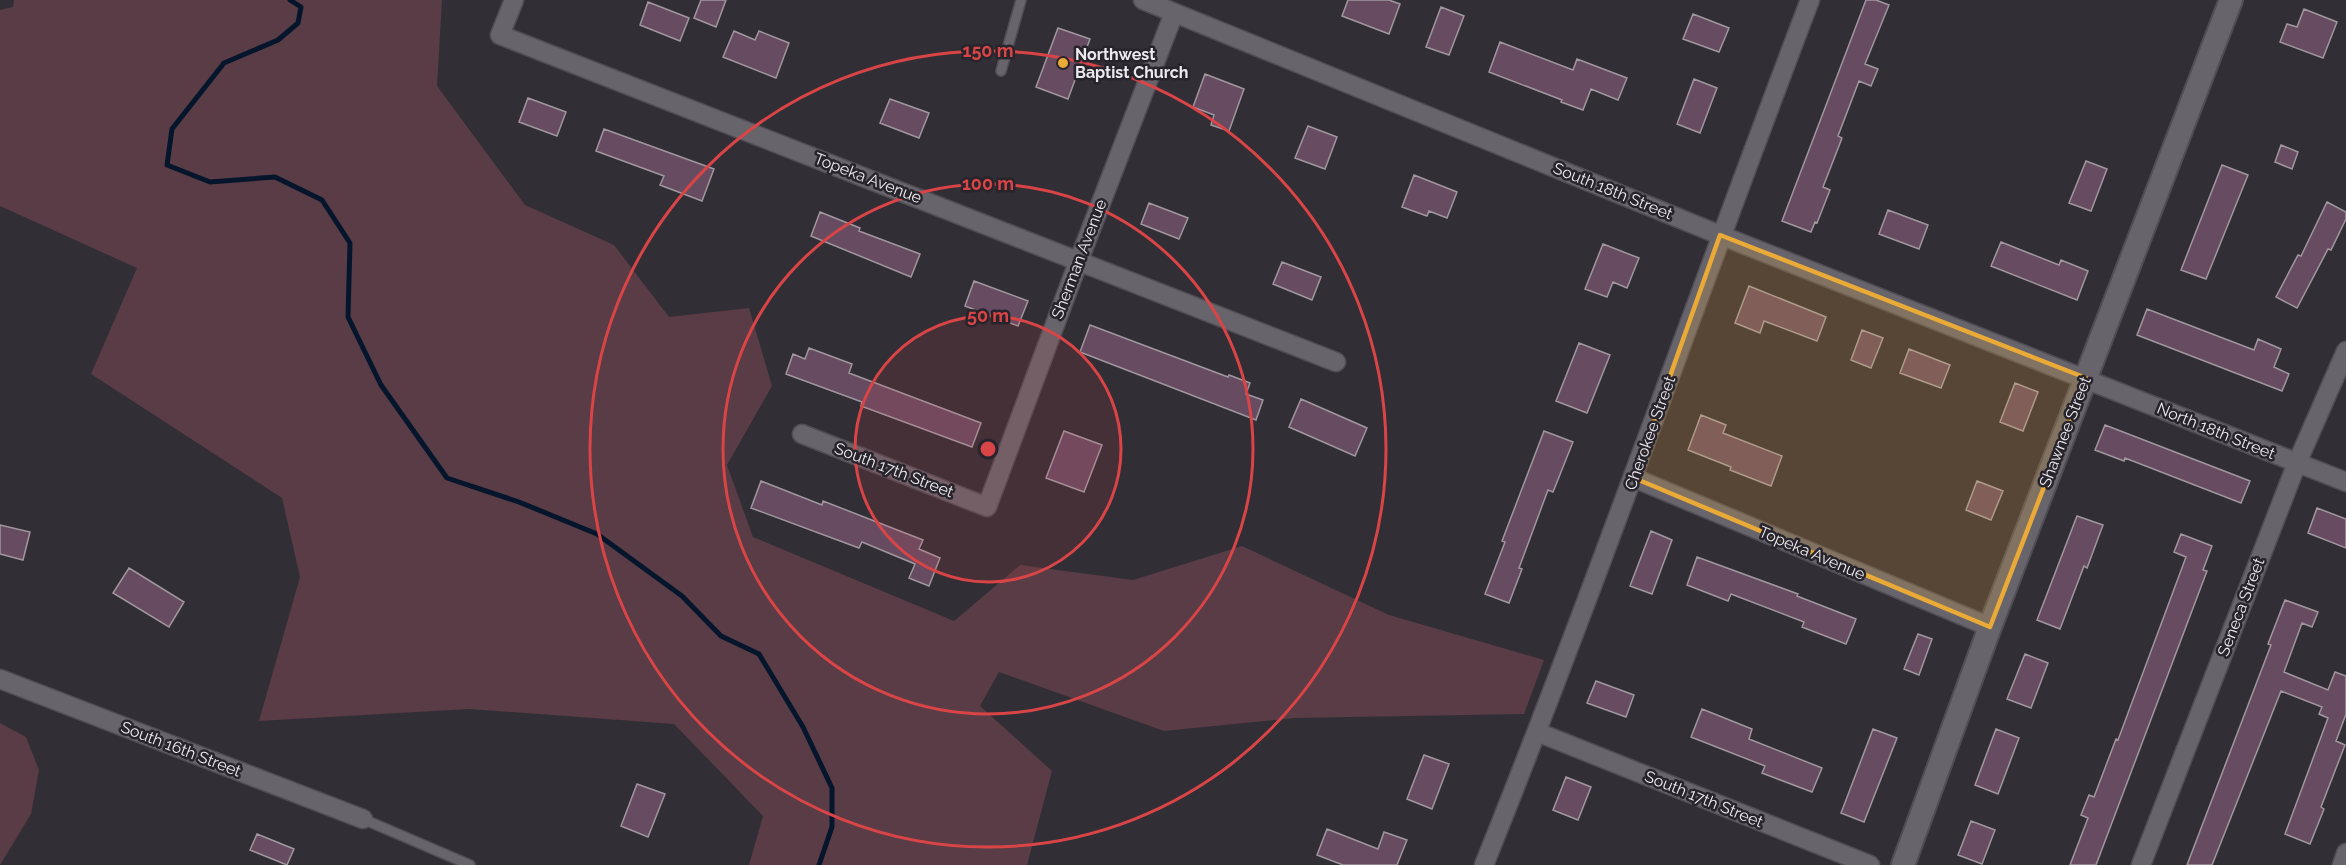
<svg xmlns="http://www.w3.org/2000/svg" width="2346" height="865" font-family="Raleway,sans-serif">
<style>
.green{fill:#593c45}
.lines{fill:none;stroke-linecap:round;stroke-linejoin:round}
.stream{stroke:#05162c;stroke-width:5}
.building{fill:#674b61;stroke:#a0979e;stroke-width:1.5}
.service-casing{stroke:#514d54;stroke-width:12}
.minor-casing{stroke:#514d54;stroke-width:21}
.tertiary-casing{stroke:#514d54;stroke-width:26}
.service{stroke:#68646c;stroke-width:9}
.minor{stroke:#68646c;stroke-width:18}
.tertiary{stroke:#68646c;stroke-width:22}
.marked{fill:#eaaa38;fill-opacity:0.2;stroke:#eaaa38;stroke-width:4.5;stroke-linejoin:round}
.ring{fill:none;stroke:#d94546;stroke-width:3}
.poi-dot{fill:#eaaa38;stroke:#28242c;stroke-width:2}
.labels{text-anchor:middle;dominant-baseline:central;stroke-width:5;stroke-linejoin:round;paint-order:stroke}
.poi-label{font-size:16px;font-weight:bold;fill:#eceaef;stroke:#28242c;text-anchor:start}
.street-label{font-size:16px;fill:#eceaef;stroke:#28242c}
.centre{fill:#d94546;stroke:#28242c;stroke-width:3}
.ring-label{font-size:18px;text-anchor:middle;font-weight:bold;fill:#d94546;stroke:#28242c;stroke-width:5;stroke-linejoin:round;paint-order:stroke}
</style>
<rect width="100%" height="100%" fill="#322e36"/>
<path class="green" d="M14,0H442L437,86L525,205L614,245L669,317L749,308L772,386L727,465L753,537L954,621L1020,565L1133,580L1242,546L1389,615L1544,660L1524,714L1295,718L1164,731L999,672L980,706L1052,771L1027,865H749L763,816L674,724L469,709L259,721L300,577L282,498L91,374L137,268L0,206V10L13,7Z
M0,723L26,737L39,770L31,814L0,865Z"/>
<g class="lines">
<path class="stream" d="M290,0L301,7L298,23L278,40L224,63L172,129L167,165L210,182L275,177L322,200L350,243L348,317L381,385L447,478L519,502L597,534L682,596L721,636L759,654L803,727L832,788V827L819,865"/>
</g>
<path class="building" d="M701,0H726L716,27L694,18Z
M1348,0H1389L1400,4L1389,34L1342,16Z
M1866,0H1876L1889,5L1865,64L1878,69L1871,86L1859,81L1838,136L1842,138L1823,187L1830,190L1817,223L1815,222L1811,232L1782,221Z
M648,2L689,18L680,41L640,25Z
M1441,7L1464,16L1449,55L1426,47Z
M2304,9L2337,22L2323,58L2280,42L2287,24L2297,27Z
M1693,14L1729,28L1719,52L1683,39Z
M1058,28L1090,39L1068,99L1036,87Z
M734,31L755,40L759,31L789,43L776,78L723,57Z
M1500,42L1573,70L1577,59L1627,78L1618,100L1591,89L1583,110L1561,102L1562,100L1489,72Z
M1205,74L1244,89L1229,131L1211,125L1214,115L1193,107Z
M1694,79L1717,88L1700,133L1677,124Z
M528,98L566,112L557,136L519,122Z
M890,99L929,113L919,138L880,123Z
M1308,126L1337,137L1325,169L1295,158Z
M604,129L714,169L702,201L660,185L664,176L596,151Z
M2281,145L2298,152L2292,169L2275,162Z
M2086,161L2107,169L2091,211L2069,203Z
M2222,165L2248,175L2206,279L2181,270Z
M1414,175L1457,192L1447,218L1429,211L1427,216L1402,207Z
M2327,202L2346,212V219L2331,250L2328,249L2297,308L2276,297L2298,255L2301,256Z
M1149,203L1188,218L1179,239L1141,224Z
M1888,210L1928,225L1919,249L1879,234Z
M820,212L860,228L859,231L920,254L911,277L811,236Z
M2001,242L2059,265L2061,260L2088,271L2077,300L1991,266Z
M1603,244L1639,258L1627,288L1613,282L1607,297L1585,289Z
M1282,262L1321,277L1312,300L1273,284Z
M974,281L1028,301L1018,326L965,306Z
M1749,286L1826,317L1817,341L1764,321L1760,333L1735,323Z
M2147,309L2254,350L2258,339L2281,349L2274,367L2289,374L2282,391L2137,335Z
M1090,325L1228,377L1229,375L1250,383L1246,394L1263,400L1256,420L1080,352Z
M1862,330L1883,338L1871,368L1851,360Z
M1579,343L1610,355L1587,413L1556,401Z
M809,348L852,364L849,373L981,423L972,447L861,406L862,402L786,374L793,354L805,359Z
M1909,349L1950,365L1941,388L1900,373Z
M2015,383L2038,392L2023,431L2000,422Z
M1301,399L1367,428L1355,456L1289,427Z
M1701,415L1726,425L1723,433L1782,456L1771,486L1730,470L1731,467L1688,450Z
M2105,425L2250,481L2241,503L2125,458L2124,461L2095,450Z
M1064,431L1102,445L1084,492L1046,478Z
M1544,431L1573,442L1553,492L1548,490L1519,568L1522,569L1509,603L1485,594L1505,542L1502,541Z
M761,481L822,505L823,501L923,540L919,549L940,558L929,586L909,578L915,564L862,542L859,548L751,508Z
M1977,481L2003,491L1991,520L1966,510Z
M2317,508L2346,519V548L2308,533Z
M2077,516L2103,525L2087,568L2084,566L2060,629L2037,620Z
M0,525L30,532L23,560L0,554Z
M1651,531L1672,540L1652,594L1630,586Z
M2181,534L2212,546L2203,570L2207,571L2096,865H2070L2088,818L2081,815L2089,795L2094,797L2116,739L2118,740L2186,557L2174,552Z
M1697,557L1798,594L1797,596L1856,619L1846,644L1802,627L1804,622L1731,594L1728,601L1687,585Z
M129,568L184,602L169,627L113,593Z
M2285,600L2318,612L2312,627L2302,623L2284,672L2328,690L2335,672L2346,676V714L2336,741L2345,745L2321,807L2324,809L2310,844L2285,834L2328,718L2319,714L2322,707L2281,691L2212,865H2187L2271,645L2268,644Z
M1918,634L1932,639L1919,675L1904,669Z
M2025,654L2048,663L2031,708L2007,699Z
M1596,681L1634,695L1626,717L1587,703Z
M1702,709L1752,729L1749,739L1822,768L1812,792L1762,773L1765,766L1691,737Z
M1873,729L1897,738L1864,822L1841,813Z
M1996,729L2019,738L1998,794L1975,785Z
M1424,755L1449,764L1432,809L1407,799Z
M1566,777L1591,787L1578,820L1553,810Z
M637,784L665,794L648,837L621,826Z
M1971,821L1995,830L1982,864L1958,855Z
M1327,829L1378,849L1384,832L1407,840L1397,865H1343L1317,855Z
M257,834L294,849L287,865L250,850Z"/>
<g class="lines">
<defs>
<path id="service" d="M1001,71L1021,0
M363,819L470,865"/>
<path id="minor" d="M514,0L500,35L1336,362
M1143,0L1720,235L2346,482
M802,434L987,507L1079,260L1174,13
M1634,478L1990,627
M0,679L363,819
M1537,732L1870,865
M1484,865C1599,579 1700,288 1810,0
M2141,865L2297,463L2346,351
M2342,865L2346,853"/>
<path id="tertiary" d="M1903,865L1990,627L2231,0"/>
</defs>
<use href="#service" class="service-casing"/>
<use href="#minor" class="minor-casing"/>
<use href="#tertiary" class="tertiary-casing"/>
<use href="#service" class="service"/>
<use href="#minor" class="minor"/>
<use href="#tertiary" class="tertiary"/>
</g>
<path class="marked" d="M1720,235L2086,378L1990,627L1634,478Z"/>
<circle cx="988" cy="449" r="133" fill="#d94546" fill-opacity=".12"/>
<g class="ring">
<circle cx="988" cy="449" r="133"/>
<circle cx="988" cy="449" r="265"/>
<circle cx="988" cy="449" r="398"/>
</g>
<circle class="poi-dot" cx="1063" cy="63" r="6"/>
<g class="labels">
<g class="poi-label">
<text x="1075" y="54">Northwest<tspan x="1075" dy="18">Baptist Church</tspan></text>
</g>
<g class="street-label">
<text transform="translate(868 178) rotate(21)">Topeka Avenue</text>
<text transform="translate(1613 191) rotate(22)">South 18th Street</text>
<text transform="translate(1079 259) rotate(-69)">Sherman Avenue</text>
<text transform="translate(2216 431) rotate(22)">North 18th Street</text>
<text transform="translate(2065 432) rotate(-69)">Shawnee Street</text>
<text transform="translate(1650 433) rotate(-70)">Cherokee Street</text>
<text transform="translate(894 470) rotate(21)">South 17th Street</text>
<text transform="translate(1812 553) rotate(23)">Topeka Avenue</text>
<text transform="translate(2241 607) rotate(-69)">Seneca Street</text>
<text transform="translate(181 749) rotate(21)">South 16th Street</text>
<text transform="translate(1704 799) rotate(22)">South 17th Street</text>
</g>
</g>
<circle cx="988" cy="449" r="9" class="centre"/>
<g class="ring-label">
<text x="988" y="57">150 m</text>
<text x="988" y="190">100 m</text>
<text x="988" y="322">50 m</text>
</g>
</svg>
